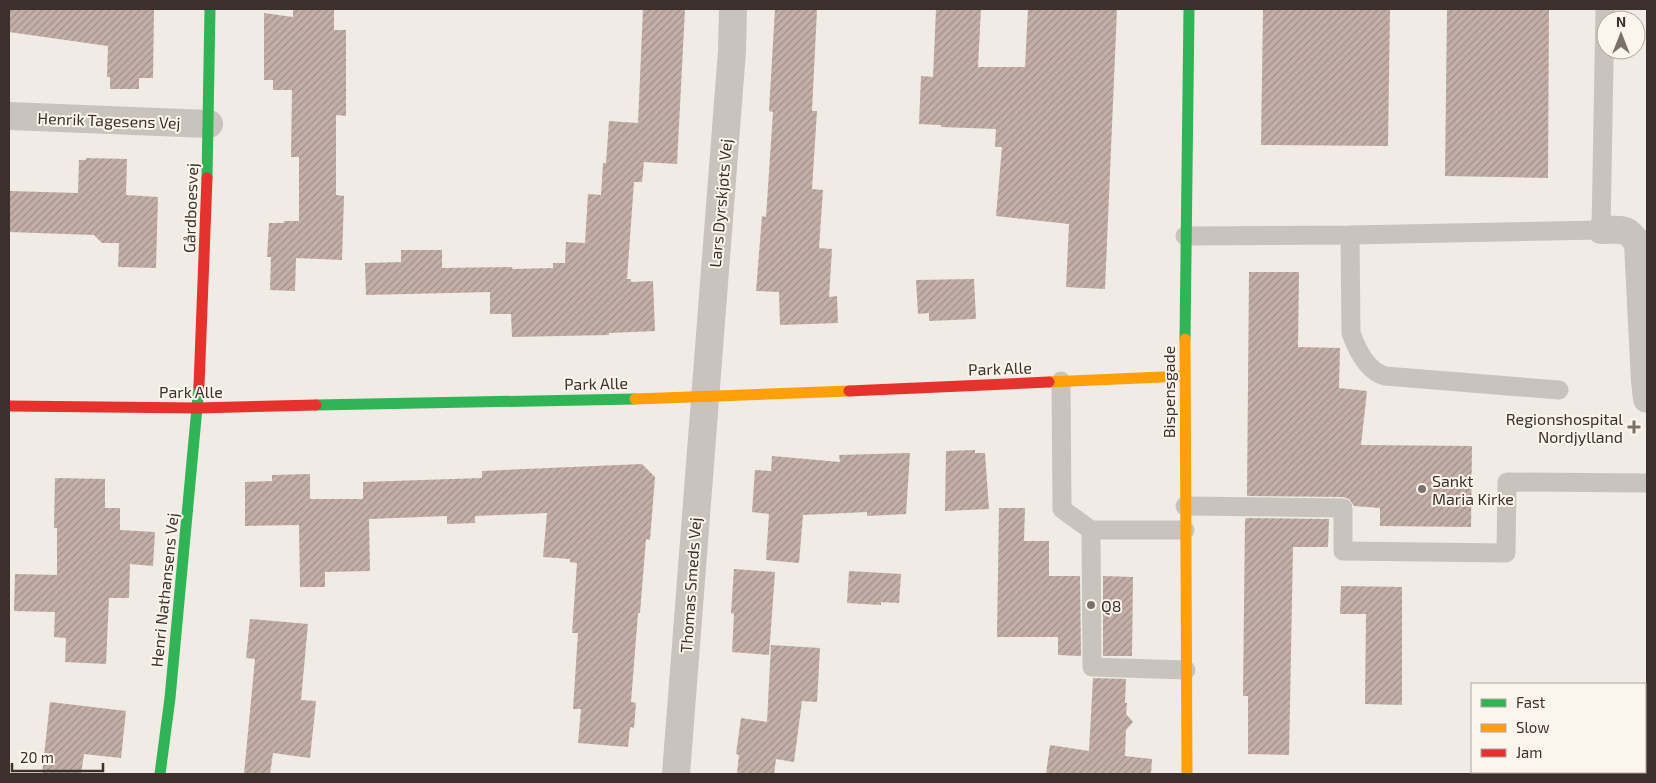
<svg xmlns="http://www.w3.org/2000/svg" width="1656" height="783" font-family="'Exo 2',sans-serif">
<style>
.building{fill:url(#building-hatch)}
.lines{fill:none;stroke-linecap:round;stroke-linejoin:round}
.lane{stroke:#c9c3be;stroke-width:19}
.street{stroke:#c9c3be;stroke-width:28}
.fast{stroke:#30b455;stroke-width:11}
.slow{stroke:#ff9f0a;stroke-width:11}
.jam{stroke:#e5322d;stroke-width:11}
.poi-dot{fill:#7a716c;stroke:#fbf5ee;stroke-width:2}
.labels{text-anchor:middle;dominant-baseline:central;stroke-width:4;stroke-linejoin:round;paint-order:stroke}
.street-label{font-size:16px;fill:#3b302b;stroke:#fbf5ee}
.poi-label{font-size:16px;fill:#3b302b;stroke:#fbf5ee;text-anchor:start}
</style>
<defs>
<pattern id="building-hatch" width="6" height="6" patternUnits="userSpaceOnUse" patternTransform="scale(1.25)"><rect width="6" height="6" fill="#c3afa7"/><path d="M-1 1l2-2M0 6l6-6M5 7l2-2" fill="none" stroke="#a08f88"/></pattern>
</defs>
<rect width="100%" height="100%" fill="#f0ebe5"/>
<path class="building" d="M9,9H154L153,78H139V89H110V77H107L108,46L9,32Z
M293,9H334V30H346V116L336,115V195L344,196L342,260L296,258L295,291L270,290L271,257H267L269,223H284V221H299V157H291L292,90H273V80H264V13L293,17Z
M643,9H685L677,164L644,162L642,182H634L627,279H631V282L653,281L655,331L609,333V335L512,337L511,314H490V292L366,295L365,263L401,262V250H442V268L511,267L513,269L553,268V263H565L566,242L585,243L588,194L601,195L603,163H606L609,121L638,123Z
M775,9H817L812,111H817L812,189L823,190L819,248L832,249L829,297L837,296L838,323L780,325L779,292L756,291L762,216L766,217L773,112L769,111Z
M936,9H981L978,67H1025L1028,9H1117L1105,289L1066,287L1069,224L996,216L1002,147H995L996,129L941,127V125L919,124L921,76L933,77Z
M1263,9H1390L1388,146L1261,145Z
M1447,9H1549L1548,178L1445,176Z
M86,158L127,159L126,195L158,197L156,268L118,267L119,243H102L94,235L9,232V191L78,193L79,160H86Z
M1249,272H1299L1298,347L1340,348L1339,388L1367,391L1361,445L1472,446L1471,527L1380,526V508L1354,506L1349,499L1343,497L1247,496Z
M974,279L976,319L929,321V313L918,314L916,280Z
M975,450V453H985L989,509L945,511L946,451Z
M910,453L906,514L867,516V512L803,515L799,563L766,560L769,514L752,512L755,470L771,471L772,456L840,462L839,455Z
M642,464L655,477L650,540L646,539L640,613H638L631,702L636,703L634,728L630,727L628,747L578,743L581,709H573L578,633H572L577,563L570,562V559L543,557L547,513L475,516V523L447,524V516L369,519L370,571L325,572V587H300L299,525L245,526V482L272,481V475L310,474V499H363V482L482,478V471Z
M55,478L105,479V508H120V530L155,532L153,566L130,564L129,598H109L106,664L65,662L66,638L54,637L55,612L14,611L15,574L57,575V528H54Z
M999,508H1025L1024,541H1049V576H1080L1081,656L1058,655V637H997Z
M1246,518L1329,519L1328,547H1293L1289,755L1248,754V696H1243L1245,520Z
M734,569L775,572L769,655L732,652L734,614L731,613Z
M849,571L901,574L899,603L881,602V605L847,603Z
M1103,576L1133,577L1132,656H1103Z
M1341,586L1402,587V705L1365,704L1366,614H1340Z
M250,619L308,624L301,700L316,701L310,758L273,753L270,774H244L255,659L246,658Z
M771,645L820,648L817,702L802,701L794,762L776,759L774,774H737L739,755L736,754L741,718L767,722Z
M1093,678L1126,679L1125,703H1127L1126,714L1133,722L1126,730L1125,756L1152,759L1151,774H1046L1050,745L1089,751Z
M50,702L126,711L121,758L84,754L81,774H42Z"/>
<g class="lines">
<path class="lane" d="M1350,235L1601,230L1605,9
M1185,236L1350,235L1351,333C1357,350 1367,371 1385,376L1559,390
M1061,381L1062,509L1091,530L1092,667L1186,670
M1185,506L1343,508V551L1506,553L1507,482L1647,483
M1091,530H1185"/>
<path class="street" d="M9,116L209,124
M1601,230C1621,230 1627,226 1638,244L1645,381L1647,399
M676,774L732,51L733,9"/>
<path class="fast" d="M207,178L210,9
M1185,339L1189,9
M316,405L635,399
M160,774L170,698L199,386"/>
<path class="slow" d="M1185,339L1187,774
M1049,382L1184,376
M635,399L849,391"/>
<path class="jam" d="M199,386L207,178
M849,391L1049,382
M9,406L198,408L316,405"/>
</g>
<g class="poi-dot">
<path d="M1631.5 419.5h5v5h5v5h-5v5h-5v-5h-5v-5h5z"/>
<circle cx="1422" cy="489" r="5"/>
<circle cx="1091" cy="605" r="5"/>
</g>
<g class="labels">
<g class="street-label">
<text transform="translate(109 120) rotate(2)">Henrik Tagesens Vej</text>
<text transform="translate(720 203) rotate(-85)">Lars Dyrskjøts Vej</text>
<text transform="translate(190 208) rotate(-88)">Gårdboesvej</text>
<text transform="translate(1000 368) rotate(-2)">Park Alle</text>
<text transform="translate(596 383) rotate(-1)">Park Alle</text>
<text x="191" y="391">Park Alle</text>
<text transform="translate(1168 392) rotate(-90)">Bispensgade</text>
<text transform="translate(690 585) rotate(-86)">Thomas Smeds Vej</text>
<text transform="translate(164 590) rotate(-84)">Henri Nathansens Vej</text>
</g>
<g class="poi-label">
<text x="1623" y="418" text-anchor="end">Regionshospital<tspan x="1623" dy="18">Nordjylland</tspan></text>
<text x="1432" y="480">Sankt<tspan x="1432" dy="18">Maria Kirke</tspan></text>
<text x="1101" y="605">Q8</text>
</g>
</g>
<rect width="1656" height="783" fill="none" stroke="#3b302b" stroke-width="20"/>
<rect x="1471" y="683" width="175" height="90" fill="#fbf5ee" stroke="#aea6a0"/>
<rect x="1481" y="699" width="25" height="8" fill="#30b455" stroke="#aea6a0"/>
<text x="1516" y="708" font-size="15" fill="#3b302b">Fast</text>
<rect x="1481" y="724" width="25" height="8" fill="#ff9f0a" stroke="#aea6a0"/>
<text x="1516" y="733" font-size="15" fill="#3b302b">Slow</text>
<rect x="1481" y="749" width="25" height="8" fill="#e5322d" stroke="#aea6a0"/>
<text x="1516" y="758" font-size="15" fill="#3b302b">Jam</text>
<g transform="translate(1621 35)"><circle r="24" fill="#fbf5ee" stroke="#aea6a0"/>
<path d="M0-4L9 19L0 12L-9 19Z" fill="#7a716c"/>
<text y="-8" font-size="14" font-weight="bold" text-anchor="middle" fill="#3b302b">N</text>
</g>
<path d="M12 763v8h91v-8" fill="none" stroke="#3b302b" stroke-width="2.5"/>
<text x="20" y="763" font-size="15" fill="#3b302b" stroke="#fbf5ee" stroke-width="4" paint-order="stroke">20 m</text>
</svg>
